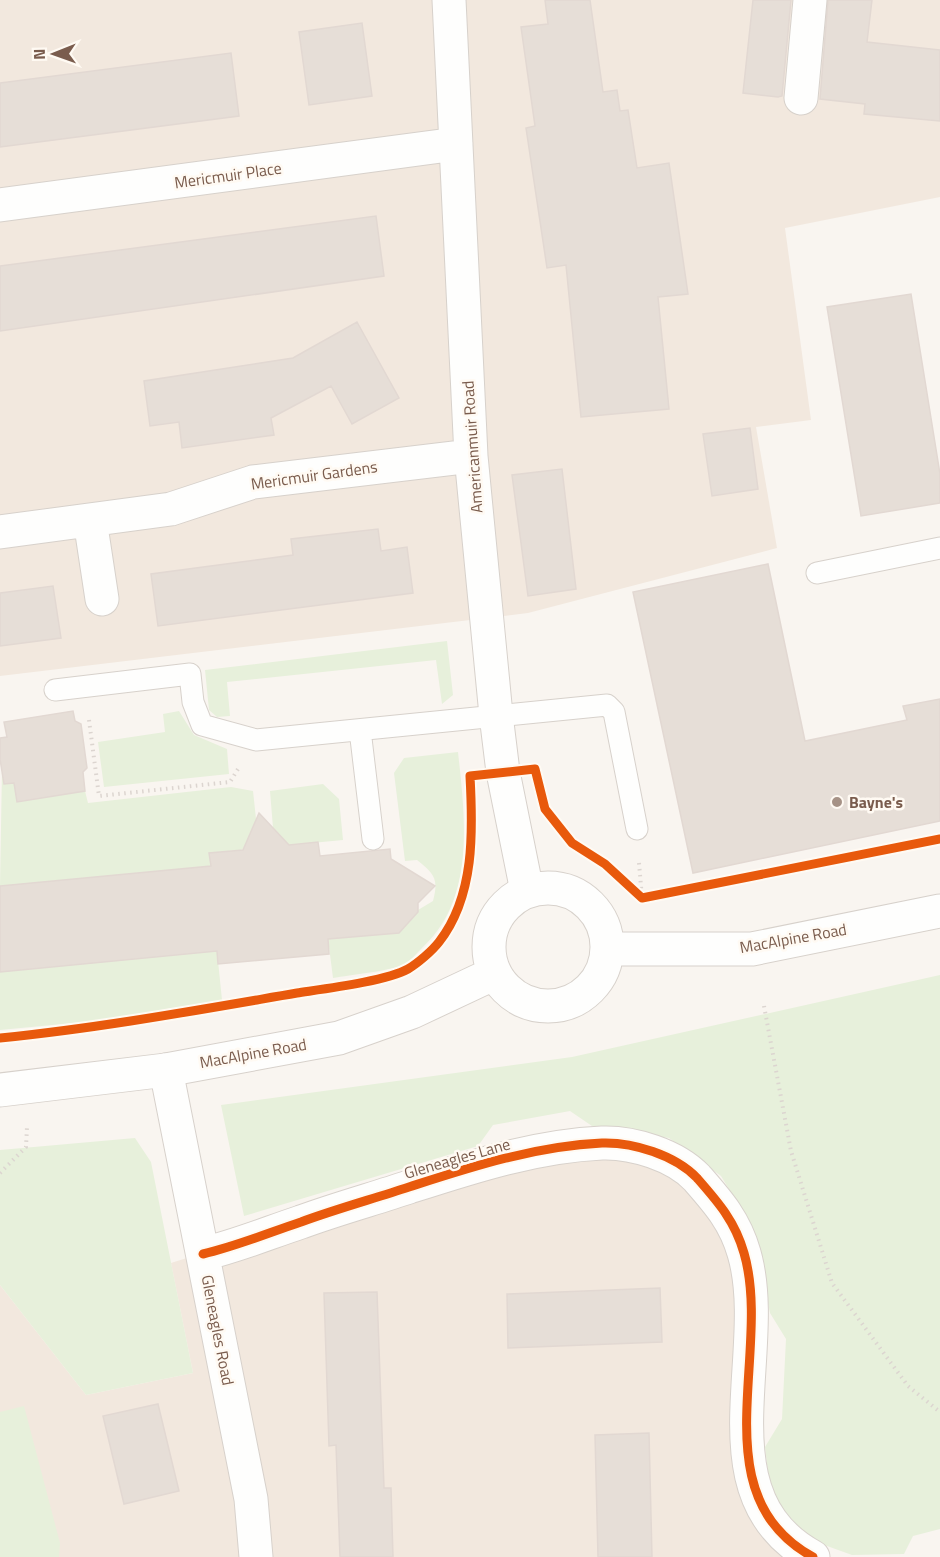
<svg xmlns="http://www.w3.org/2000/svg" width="940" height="1557" font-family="'Titillium Web',sans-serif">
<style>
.residential{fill:#f2e8de}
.green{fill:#e7f0db}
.building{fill:#e6ded7;stroke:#e2d8d2;stroke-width:1.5}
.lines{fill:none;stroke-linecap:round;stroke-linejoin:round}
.service-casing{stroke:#d7d1cb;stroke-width:23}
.minor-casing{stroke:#d7d1cb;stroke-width:35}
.tertiary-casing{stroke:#d7d1cb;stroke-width:35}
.path{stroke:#dcd5d0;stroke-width:4;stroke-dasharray:1.5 4.5;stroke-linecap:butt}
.service{stroke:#fefefd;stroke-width:21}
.minor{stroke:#fefefd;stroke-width:33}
.tertiary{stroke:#fefefd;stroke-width:33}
.cycleway-casing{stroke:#fffaf3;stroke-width:13}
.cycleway{stroke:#e8590c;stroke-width:9}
.poi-dot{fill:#a69286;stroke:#fffaf3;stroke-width:2}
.labels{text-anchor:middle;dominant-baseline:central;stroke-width:5;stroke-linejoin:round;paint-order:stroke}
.street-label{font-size:16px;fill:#7a5c4d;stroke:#fffaf3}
.poi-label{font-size:16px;font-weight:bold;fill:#7a5c4d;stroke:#fffaf3;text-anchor:start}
</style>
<rect width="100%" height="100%" fill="#f9f5f0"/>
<path class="residential" d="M0,0H940V197L785,228L811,420L756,427L777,548L528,613L0,676Z
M649,1150L744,1253L751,1477L813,1557H0V1285L86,1395L193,1373L171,1263L417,1185Z"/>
<path class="green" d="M447,641L453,695L442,704L436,660L227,682L230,716L217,717L209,710L205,670Z
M179,711L194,735L227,749L229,774L104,787L98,742L165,732L163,714Z
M458,752C465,817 476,899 422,948C417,953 411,960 405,964C391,971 350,975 333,978L328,939L399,933L418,910L433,901C439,878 434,874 417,860L405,861L394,773L404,758Z
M2,768L4,784L14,783L17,802L85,791L88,803L231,787L253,791L257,828L249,849L209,853L211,866L0,886Z
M323,784L339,799L343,840L280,846L273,828L270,791Z
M217,951L222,1000L94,1021L0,1030V972Z
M940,975V1529L913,1536L904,1554L852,1555L816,1542L786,1516L769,1481L765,1447L782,1419L786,1339L770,1313L753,1229L721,1176L669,1138L592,1126L570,1111L493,1125L478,1146L244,1216L221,1105L572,1057Z
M135,1138L151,1162L193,1373L86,1395L0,1285V1150Z
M24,1406L60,1543L59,1557H0V1412Z"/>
<path class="building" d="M545,0H590L603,92L617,90L620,111L628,110L637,168L669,163L688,294L658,297L669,409L581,417L566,265L547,268L526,128L535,126L521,27L548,24Z
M753,0H791L782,96L778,97L743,93Z
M828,0H872L867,42L940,50V121L864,114L865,104L820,99Z
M362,23L372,96L309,105L299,32Z
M231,53L239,116L0,147V83Z
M376,216L384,276L0,331V266Z
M911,294L940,474V503L861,516L827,307Z
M357,322L399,398L352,424L331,386L271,418L274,435L182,448L179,422L150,426L144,381L293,358Z
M750,428L758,489L712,496L703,434Z
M562,469L576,589L528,596L512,475Z
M378,529L381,551L407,547L413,593L158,626L151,574L293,555L291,539Z
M768,564L805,741L907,720L903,706L940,699V821L693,873L633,592Z
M53,586L61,638L0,646V593Z
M73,711L75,721L81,724L87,768L83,772L85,791L17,802L14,783L4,784L0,759V738L7,737L4,722Z
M259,813L289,845L318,842L320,856L390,849L391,859L435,886L418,903V912L399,933L328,939L329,954L218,964L217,951L0,972V886L211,866L209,853L243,850Z
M660,1288L662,1342L508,1348L507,1294Z
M377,1292L384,1488H391L393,1557H340L336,1445L329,1446L324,1293Z
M158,1404L179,1491L124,1504L103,1416Z
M649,1433L652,1557H598L595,1435Z"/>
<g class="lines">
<defs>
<path id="service" d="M817,573L940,548
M55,690L190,674L193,702L202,725L256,740L607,705L614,712L637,829
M360,730L373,839"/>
<path id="minor" d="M449,0L471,456L496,715L503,772L527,891
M801,98L810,0
M0,205L456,144
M90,520L102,599
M0,532L171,509L253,482L471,456
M166,1070L251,1499L256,1557
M203,1254C237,1246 268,1233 301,1222C336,1209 373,1199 409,1187C471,1167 535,1146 602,1143C633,1142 675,1155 697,1178C718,1202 735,1221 744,1253C773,1352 699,1495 813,1557"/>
<path id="tertiary" d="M489 947a59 59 0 1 1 118 0a59 59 0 1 1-118 0Z
M607,949H752L940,911
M0,1090L166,1070L339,1038L412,1012L495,973"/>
</defs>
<use href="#service" class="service-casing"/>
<use href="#minor" class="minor-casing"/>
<use href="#tertiary" class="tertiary-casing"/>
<path class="path" d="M89,720L99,796L230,782L238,769
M639,863L642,898
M764,1006L791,1151L832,1283L908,1386L940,1412
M0,1173L26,1147L27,1127"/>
<use href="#service" class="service"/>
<use href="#minor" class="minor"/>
<use href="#tertiary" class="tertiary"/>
<defs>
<path id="cycleway" d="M0,1038C100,1028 198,1010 297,993C323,989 387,981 408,969C418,963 432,951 439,942C475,896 473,831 470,776L535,769L545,809L572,843L605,864L642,898L940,839
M203,1254C237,1246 268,1233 301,1222C336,1209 373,1199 409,1187C471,1167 535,1146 602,1143C633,1142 675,1155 697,1178C718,1202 735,1221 744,1253C773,1352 699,1495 813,1557"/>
</defs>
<use href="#cycleway" class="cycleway-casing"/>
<use href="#cycleway" class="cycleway"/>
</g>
<circle class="poi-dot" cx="837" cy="802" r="6"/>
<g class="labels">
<g class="street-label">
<text transform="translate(228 175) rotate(-8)">Mericmuir Place</text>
<text transform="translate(472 447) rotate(-94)">Americanmuir Road</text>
<text transform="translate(314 475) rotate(-8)">Mericmuir Gardens</text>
<text transform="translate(793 938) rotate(-10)">MacAlpine Road</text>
<text transform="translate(253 1053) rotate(-10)">MacAlpine Road</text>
<text transform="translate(457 1158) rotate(-16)">Gleneagles Lane</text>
<text transform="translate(218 1330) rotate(79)">Gleneagles Road</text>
</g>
<g class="poi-label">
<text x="849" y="802">Bayne's</text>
</g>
</g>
<g transform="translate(54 54) rotate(269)" stroke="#fffaf3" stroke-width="4.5" paint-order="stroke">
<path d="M0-4.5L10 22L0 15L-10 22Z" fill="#7a5c4d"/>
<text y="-9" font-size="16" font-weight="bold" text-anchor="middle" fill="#7a5c4d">N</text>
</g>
</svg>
